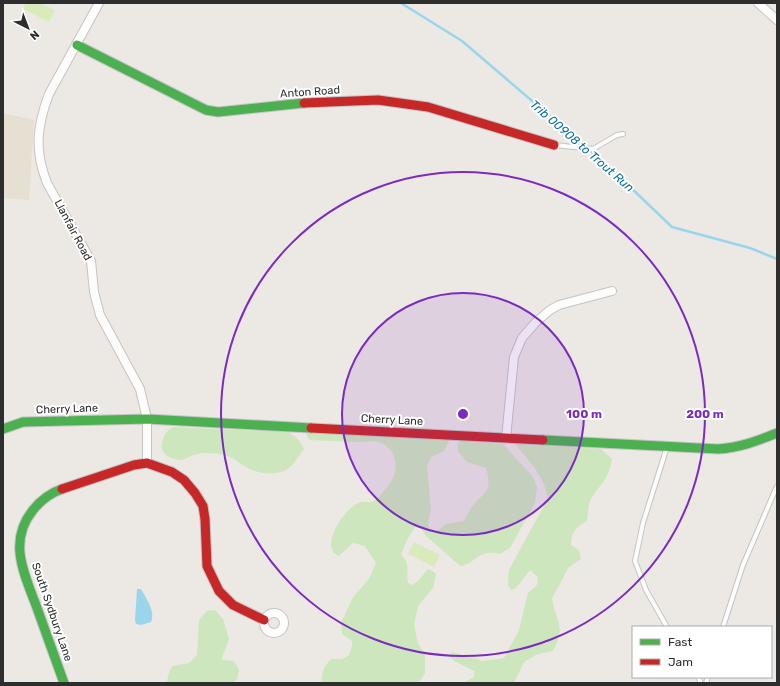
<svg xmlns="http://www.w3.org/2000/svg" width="780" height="686" font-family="Rubik,sans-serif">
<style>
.education{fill:#e6e0d3}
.green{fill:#cee6be}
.pitch{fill:#d9eabb}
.water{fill:#99d6ec}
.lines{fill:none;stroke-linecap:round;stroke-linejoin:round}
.stream{stroke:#99d6ec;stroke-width:2.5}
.lane-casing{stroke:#c5c4c5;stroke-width:6}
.street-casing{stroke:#c5c4c5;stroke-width:10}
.fast-casing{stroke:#c5c4c5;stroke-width:11}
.jam-casing{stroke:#c5c4c5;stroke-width:11}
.lane{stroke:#fcfcfb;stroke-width:4}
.street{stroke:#fcfcfb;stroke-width:8}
.fast{stroke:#4caf50;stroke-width:9}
.jam{stroke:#c62828;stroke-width:9}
.ring{fill:none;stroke:#7b2cbf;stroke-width:2}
.labels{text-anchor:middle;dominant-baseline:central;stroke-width:4;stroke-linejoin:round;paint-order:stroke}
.street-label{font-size:11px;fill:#2e2e2e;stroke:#fff}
.water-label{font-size:12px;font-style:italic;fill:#0d6fa3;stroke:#fff}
.centre{fill:#7b2cbf;stroke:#fff;stroke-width:2}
.ring-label{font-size:12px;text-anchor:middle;font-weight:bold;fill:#7b2cbf;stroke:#fff;stroke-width:4;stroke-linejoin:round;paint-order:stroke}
</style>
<rect width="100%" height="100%" fill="#ece8e4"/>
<path class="education" d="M3,113L34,120L29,200L3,198Z"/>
<path class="green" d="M173,427L287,432C296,436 300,440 304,449C298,457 291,470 281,472C270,475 255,473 246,467C238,462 233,457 224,455C215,453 204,452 194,455C190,456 184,460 180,460C171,460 159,453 162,444C163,436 166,431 173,427Z
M307,433L448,439L449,441L444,451L431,457L427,467L431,509L428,523L429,528L433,532L437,531L446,524L464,521C467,515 470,509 474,504C488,489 492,490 486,468L467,462L458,451V444L460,441L503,444L533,477L537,487L535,503L510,548L500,554C478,548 476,564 460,566L425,535L420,526H416L408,538L401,554C411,566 406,570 408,583L412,585L418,581L428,569L431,570L436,574L433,588L418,606L414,625L418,644L425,654V673L419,683H322C321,673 324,666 331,659H342L349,655L352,646V641L342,634L341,623L353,597L369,579L376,563L365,546L353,543L339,556C318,548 344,509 358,503C365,500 372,505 378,498C382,494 392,481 394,476C399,462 393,446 378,442C371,441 363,442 356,442C341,441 326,441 310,440L307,437Z
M515,444L601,449L612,459C608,480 603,481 592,497C588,503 588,513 587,521C576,527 571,532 571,545L579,550L581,559L568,568L559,586L552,598C555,621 567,626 553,651L538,654L524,662L514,683H463L474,677V671C466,666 455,663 449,656L452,652L483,661L504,658L519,630L528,593L537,585L538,577L530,570L516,588L511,590L508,585L509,570L548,498C542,472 531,464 515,444Z
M215,610L223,619L229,639L222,658L223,660L234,661L239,670L237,679L233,683H167L168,676L172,666L189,663L197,655L199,620L207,611Z"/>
<path class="pitch" d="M26,3H40L55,10L49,22L23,9Z
M414,542L440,555L434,567L408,554Z"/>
<path class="water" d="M137,589H141C146,598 156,612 151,622L141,625L136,624L135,620Z"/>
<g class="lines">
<path class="stream" d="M401,3L462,41L606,164L672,227L750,248L777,259"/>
<defs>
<path id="lane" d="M554,145L593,149L617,135L623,134
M667,447L643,523L635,561L646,590L667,627
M723,627L743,565L777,486
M698,677L701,683
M706,683L708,677"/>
<path id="street" d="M99,3L49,94C37,126 34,150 47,183L91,261L94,292L100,315L140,389L147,419V463
M758,3L777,20
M506,438L514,357L522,338L536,322L550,310L559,305L612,291
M264 623a10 10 0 1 1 20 0a10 10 0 1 1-20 0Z"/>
<path id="fast" d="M77,45L206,110L218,112L304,103
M3,429L23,422L147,419L311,428
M543,440L718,449C739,448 757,441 777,433
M62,489C50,493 41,500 33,510C7,542 25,575 37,608C46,633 55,658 64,683"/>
<path id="jam" d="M304,103L378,100L428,107L554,145
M311,428L543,440
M62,489L134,465L147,463L172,472L184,480L195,493L203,506L205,519L207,566L219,591L233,605L264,620"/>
</defs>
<use href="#lane" class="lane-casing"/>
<use href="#street" class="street-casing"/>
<use href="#fast" class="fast-casing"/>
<use href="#jam" class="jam-casing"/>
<use href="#lane" class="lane"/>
<use href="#street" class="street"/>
<use href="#fast" class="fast"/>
<use href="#jam" class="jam"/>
</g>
<circle cx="463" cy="414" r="121" fill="#7b2cbf" fill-opacity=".12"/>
<g class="ring">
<circle cx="463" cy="414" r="121"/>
<circle cx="463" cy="414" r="242"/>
</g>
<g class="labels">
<g class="street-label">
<text transform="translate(310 92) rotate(-4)">Anton Road</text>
<text transform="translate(73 230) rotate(62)">Llanfair Road</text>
<text transform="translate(67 409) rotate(-2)">Cherry Lane</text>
<text transform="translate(392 420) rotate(3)">Cherry Lane</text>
<text transform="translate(52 612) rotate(71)">South Sydbury Lane</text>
</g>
<g class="water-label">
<text transform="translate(582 146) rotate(41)">Trib 00908 to Trout Run</text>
</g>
</g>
<circle cx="463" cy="414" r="6" class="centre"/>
<g class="ring-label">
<text x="584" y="418">100 m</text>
<text x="705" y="418">200 m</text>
</g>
<rect width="780" height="686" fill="none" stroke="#2e2e2e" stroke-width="8"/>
<rect x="632" y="626" width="140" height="52" fill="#ffffff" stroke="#ababab"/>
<rect x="640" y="639" width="20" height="6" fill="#4caf50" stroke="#ababab"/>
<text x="668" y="646" font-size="12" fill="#2e2e2e">Fast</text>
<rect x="640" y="659" width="20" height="6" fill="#c62828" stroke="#ababab"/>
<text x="668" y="666" font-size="12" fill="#2e2e2e">Jam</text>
<g transform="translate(28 28) rotate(138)" stroke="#ffffff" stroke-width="3" paint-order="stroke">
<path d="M0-3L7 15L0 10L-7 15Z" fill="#2e2e2e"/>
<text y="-6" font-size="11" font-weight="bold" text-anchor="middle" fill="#2e2e2e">N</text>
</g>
</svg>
